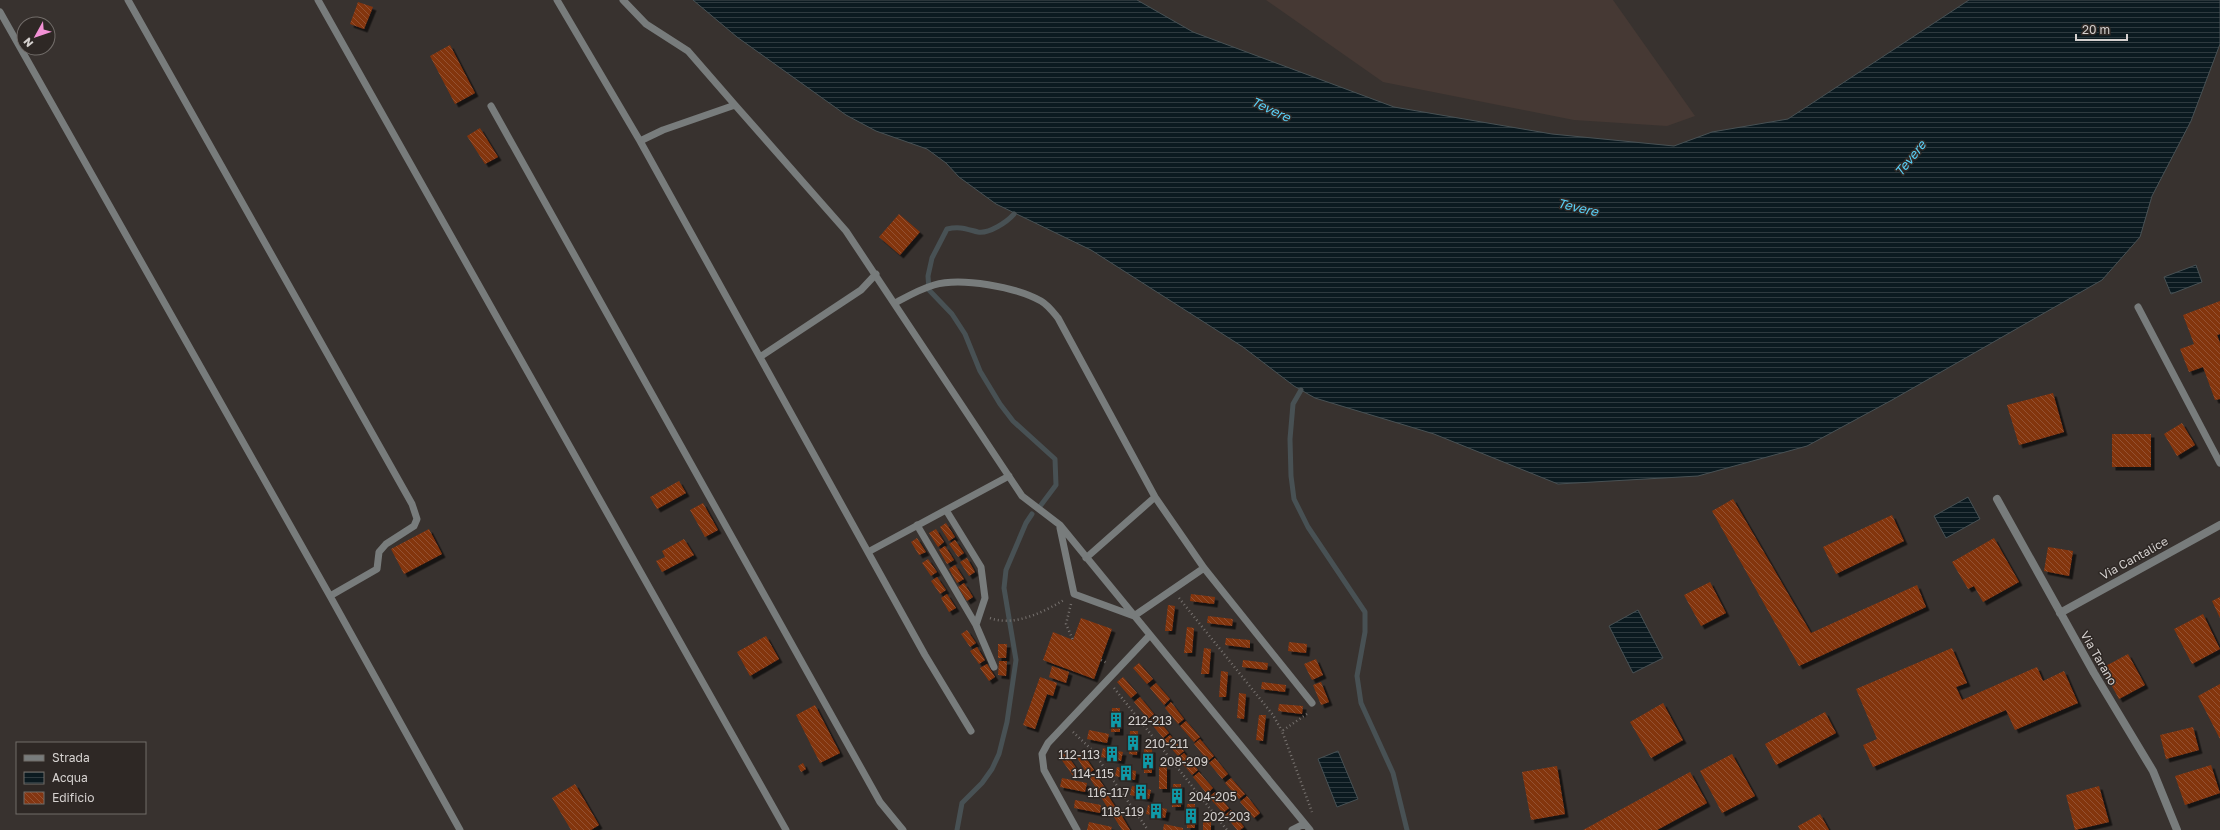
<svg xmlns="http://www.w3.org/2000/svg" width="2220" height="830" font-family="'Golos Text',sans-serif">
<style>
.built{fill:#463934}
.water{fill:url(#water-rules);stroke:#485154}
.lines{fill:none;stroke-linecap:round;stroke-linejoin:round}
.stream{stroke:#485154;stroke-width:5}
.building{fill:url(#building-back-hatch);filter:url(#shadow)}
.path{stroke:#77726f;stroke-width:2.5;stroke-dasharray:1 3;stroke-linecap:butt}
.service{stroke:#787c7c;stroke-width:7}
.minor{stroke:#787c7c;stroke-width:8}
.labels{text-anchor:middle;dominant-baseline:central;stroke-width:3;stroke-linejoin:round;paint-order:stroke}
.street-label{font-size:12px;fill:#d5d1cf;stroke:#2e2825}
.poi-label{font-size:12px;fill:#d5d1cf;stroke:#2e2825;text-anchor:start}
.water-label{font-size:13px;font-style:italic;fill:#5ad0f7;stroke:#2e2825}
</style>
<defs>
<pattern id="water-rules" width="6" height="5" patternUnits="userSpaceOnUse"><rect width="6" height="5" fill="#0b1a20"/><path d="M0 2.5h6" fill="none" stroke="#2e3a3f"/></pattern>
<pattern id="building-back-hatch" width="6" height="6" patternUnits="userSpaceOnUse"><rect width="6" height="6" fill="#833511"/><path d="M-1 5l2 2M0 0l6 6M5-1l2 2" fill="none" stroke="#945133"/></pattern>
<filter id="shadow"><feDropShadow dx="3.5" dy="3.5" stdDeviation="0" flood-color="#0009"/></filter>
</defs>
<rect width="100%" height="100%" fill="#38322f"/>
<path class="built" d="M1266,0H1613L1695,116L1667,126L1574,120L1383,82Z"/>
<path class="water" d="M693,0H1137L1193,32L1394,107L1552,134L1674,146L1712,132L1788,119L1969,0H2220V44L2191,121L2152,196L2140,237L2102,280L1892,400L1807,446L1698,476L1558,484L1434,434L1315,398L1294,386L1243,347L1091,250L996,204L959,177L946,163L927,149L876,131L846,115L737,37Z
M2196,265L2202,282L2171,294L2164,277Z
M1968,497L1980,519L1946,538L1934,516Z
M1638,610L1663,658L1633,673L1609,626Z
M1338,751L1358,799L1337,807L1318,759Z"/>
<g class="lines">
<path class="stream" d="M1014,214C1007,222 989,234 978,232C966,229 960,226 947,229L932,258L928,276L929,290L952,314L965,334L980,371L1000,404L1013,421L1055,459L1056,485L1041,505
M1301,390L1293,404L1290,439L1291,476L1294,499L1308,527L1365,612V632L1357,676L1361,703L1393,773L1407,830
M957,830L962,803L982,783L992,769L999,754L1007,722L1016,660L1004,588L1006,570L1026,523L1032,514"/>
</g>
<path class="building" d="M358,2L373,7L364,29L350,24Z
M450,45L475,93L455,104L430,56Z
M480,128L498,157L485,164L467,136Z
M899,214L920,232L900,255L879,237Z
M2220,301V334L2217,335L2220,343V399L2215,400L2203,367L2189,372L2180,349L2194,344L2183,315Z
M2053,393L2064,432L2019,445L2007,405Z
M2182,423L2195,445L2177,456L2164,434Z
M2112,434H2151V467H2112Z
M679,481L686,493L657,509L650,497Z
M1733,499L1811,633L1917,585L1926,607L1799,666L1712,511Z
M703,503L718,530L705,537L690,510Z
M1892,515L1904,541L1836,574L1823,547Z
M946,523L955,537L949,541L940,527Z
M429,529L442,554L404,574L391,549Z
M936,529L944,542L938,547L929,533Z
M917,538L926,552L919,555L911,542Z
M1994,538L2019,582L1983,602L1974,586L1968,589L1952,562Z
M684,539L694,555L662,572L656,561L665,557L662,551Z
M955,540L964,553L958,557L949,544Z
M945,546L954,560L947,564L939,550Z
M2048,547L2073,551L2069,576L2044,571Z
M967,558L975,572L969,576L960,562Z
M928,559L937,572L931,576L922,563Z
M955,565L964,579L957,583L949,569Z
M937,577L946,590L940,594L931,581Z
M1710,582L1726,613L1701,626L1684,595Z
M964,583L973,597L967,601L958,587Z
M947,594L956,608L949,612L941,598Z
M1191,594L1215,597L1214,604L1190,601Z
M2220,597V618L2212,601Z
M1168,605L1175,606L1172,631H1165Z
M2203,614L2220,649L2192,664L2174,629Z
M1208,616L1233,619L1232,626L1207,623Z
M1081,618L1112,629L1094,679L1043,660L1053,632L1073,640Z
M1187,627L1194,628L1192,653H1184Z
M967,630L976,643L970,647L961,634Z
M766,636L779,659L750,676L737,652Z
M1226,638L1250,640V648L1225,645Z
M1289,642L1307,644L1306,653L1288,651Z
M998,644H1007L1006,658H998Z
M977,647L985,660L979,664L970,651Z
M1204,648L1211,649L1209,674H1201Z
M1952,648L1967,683L1956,687L1962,700L2037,667L2043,681L2064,671L2078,703L2015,730L2006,710L1873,767L1863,745L1877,739L1856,689Z
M2128,654L2145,685L2119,699L2102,668Z
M1316,659L1323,675L1312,680L1304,664Z
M1243,660L1268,663L1267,670L1242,667Z
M999,661H1007L1006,676L998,675Z
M1139,663L1153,679L1147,684L1133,668Z
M987,664L995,677L989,681L980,668Z
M1052,666L1069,672L1066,683L1049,677Z
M1221,671L1228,672L1226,697H1219Z
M1040,677L1057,683L1053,696L1047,694L1035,729L1023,725Z
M1123,677L1137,693L1131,698L1117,682Z
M1262,682L1286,685L1285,692L1261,689Z
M1321,682L1329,702L1321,705L1313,685Z
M1156,683L1170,699L1164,705L1150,688Z
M2220,684V739L2198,696Z
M1239,693L1246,694L1244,719L1237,718Z
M1140,697L1154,714L1148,719L1134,702Z
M1171,702L1184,719L1178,724L1165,708Z
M1663,703L1683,740L1651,758L1630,722Z
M1279,704L1303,706L1302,714L1278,711Z
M815,705L840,753L820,763L796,715Z
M1112,708H1120V732H1111Z
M1825,712L1836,733L1776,765L1765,744Z
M1259,715H1266L1263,741L1256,740Z
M1155,716L1169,733L1163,738L1149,721Z
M1186,721L1200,737L1194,742L1180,726Z
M2193,727L2199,750L2166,759L2160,735Z
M1089,730L1109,734L1107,743L1087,739Z
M1130,731H1138L1137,755L1129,754Z
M1170,735L1184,751L1178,756L1164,740Z
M1200,739L1214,756L1208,761L1194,744Z
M1103,748L1123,752L1121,761L1101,757Z
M1144,749H1152V773H1144Z
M1065,752L1079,772L1073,776L1059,756Z
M1082,752L1094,770L1087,774L1076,756Z
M1184,753L1198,770L1192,775L1178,758Z
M1732,754L1755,796L1722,813L1700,771Z
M1215,758L1228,774L1222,779L1209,763Z
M803,763L806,769L801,772L798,766Z
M2211,765L2220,793L2185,805L2175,776Z
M1159,766H1167V789H1159Z
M1557,766L1565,814L1531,820L1522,772Z
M1117,767L1136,771L1135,780L1115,776Z
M1199,772L1213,788L1207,794L1193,777Z
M1690,772L1707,803L1657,830H1583Z
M1095,773L1107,791L1100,794L1089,777Z
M1062,778L1087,783L1085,792L1060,787Z
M1231,778L1245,794L1239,799L1225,783Z
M575,784L599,825L591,830H571L552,798Z
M1173,784H1181V807H1172Z
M1132,786L1151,790L1149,799L1130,795Z
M2099,786L2109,822L2075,830L2066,795Z
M1215,792L1229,808L1223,813L1209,797Z
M1107,794L1118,811L1112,815L1101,797Z
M1247,796L1260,813L1254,818L1240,802Z
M1075,800L1101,805L1100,813L1074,808Z
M1187,804H1195V828H1187Z
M1148,805L1167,809L1165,818L1146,814Z
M1231,810L1244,827L1240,830H1237L1225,815Z
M1120,813L1130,830H1122L1114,817Z
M1820,814L1829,830H1800L1798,826Z
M1089,822L1112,827L1111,830H1087Z
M1203,822H1211V830H1203Z
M1164,824L1183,828V830H1163Z"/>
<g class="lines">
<path class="path" d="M1179,598L1273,715L1282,731
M1071,604L1066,624L1073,640
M990,618C1015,627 1043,612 1064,600
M1101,660L1107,663
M1114,688L1227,830
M1307,714L1282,731L1312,812
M1073,732L1092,750L1148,830"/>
<path class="service" d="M128,0L412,504L417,519L414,526L386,544L379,552L377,569L330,596
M318,0L786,830
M557,0L640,141L925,655L971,731
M623,0L646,24L688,51L735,105
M0,12L330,596L460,830
M491,106L880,802L903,830
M640,141L663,130L735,105L846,231L1022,496L1060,525L1310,830
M895,303C908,296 920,289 934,285C961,277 1016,287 1041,301C1048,305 1053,312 1058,318L1155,497L1204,568L1312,703
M2138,307L2220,463
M760,357L861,290L876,274
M946,510L981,567L985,598L976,625L994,667
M917,525L976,625
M1060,528L1074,594L1134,616L1204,568
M868,552L1009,476
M1086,558L1155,497
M1077,830L1044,770L1042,754L1048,743L1150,635
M1292,830L1304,824"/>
<path class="minor" d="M1997,499L2094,673L2153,771L2177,830
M2060,613L2220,525"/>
</g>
<defs>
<symbol id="building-bare" viewBox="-9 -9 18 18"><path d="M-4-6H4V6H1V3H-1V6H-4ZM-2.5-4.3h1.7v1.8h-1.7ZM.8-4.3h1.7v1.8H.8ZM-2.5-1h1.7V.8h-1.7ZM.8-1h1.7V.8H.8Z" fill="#0f9aa8" stroke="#2e2825" stroke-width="2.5" paint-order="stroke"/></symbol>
</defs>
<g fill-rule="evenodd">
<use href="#building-bare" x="1105" y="709" width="22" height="22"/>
<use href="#building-bare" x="1122" y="732" width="22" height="22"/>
<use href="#building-bare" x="1101" y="743" width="22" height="22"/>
<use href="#building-bare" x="1137" y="750" width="22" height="22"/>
<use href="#building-bare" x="1115" y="762" width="22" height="22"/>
<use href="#building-bare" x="1130" y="781" width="22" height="22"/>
<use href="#building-bare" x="1166" y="785" width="22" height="22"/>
<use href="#building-bare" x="1145" y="800" width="22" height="22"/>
<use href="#building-bare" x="1180" y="805" width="22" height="22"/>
</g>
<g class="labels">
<g class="street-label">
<text transform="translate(2134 558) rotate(-29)">Via Cantalice</text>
<text transform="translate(2099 658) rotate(60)">Via Tarano</text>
</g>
<g class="poi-label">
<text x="1128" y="720">212-213</text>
<text x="1145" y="743">210-211</text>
<text x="1100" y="754" text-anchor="end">112-113</text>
<text x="1160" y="761">208-209</text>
<text x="1114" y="773" text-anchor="end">114-115</text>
<text x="1129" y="792" text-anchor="end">116-117</text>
<text x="1189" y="796">204-205</text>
<text x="1144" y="811" text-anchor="end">118-119</text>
<text x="1203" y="816">202-203</text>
</g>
<g class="water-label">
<text transform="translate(1271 109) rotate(25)">Tevere</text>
<text transform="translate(1910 158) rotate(-51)">Tevere</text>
<text transform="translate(1578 207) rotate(13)">Tevere</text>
</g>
</g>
<rect x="16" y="742" width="130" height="72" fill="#2e2825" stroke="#716c69"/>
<rect x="24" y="755" width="20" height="6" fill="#787c7c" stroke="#716c69"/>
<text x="52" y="762" font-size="12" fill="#d5d1cf">Strada</text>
<rect x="24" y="772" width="20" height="12" fill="url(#water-rules)" stroke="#716c69"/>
<text x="52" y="782" font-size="12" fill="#d5d1cf">Acqua</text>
<rect x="24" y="792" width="20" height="12" fill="url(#building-back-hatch)" stroke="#716c69"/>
<text x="52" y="802" font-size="12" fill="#d5d1cf">Edificio</text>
<g transform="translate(36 36) rotate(230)"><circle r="19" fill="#2e2825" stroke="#716c69"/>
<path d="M0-3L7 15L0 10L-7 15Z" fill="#f391d5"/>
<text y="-6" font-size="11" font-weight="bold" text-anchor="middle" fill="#d5d1cf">N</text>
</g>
<path d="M2076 34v6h51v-6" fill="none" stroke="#d5d1cf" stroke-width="2"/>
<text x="2082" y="34" font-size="12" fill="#d5d1cf" stroke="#2e2825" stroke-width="3" paint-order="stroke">20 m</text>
</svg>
